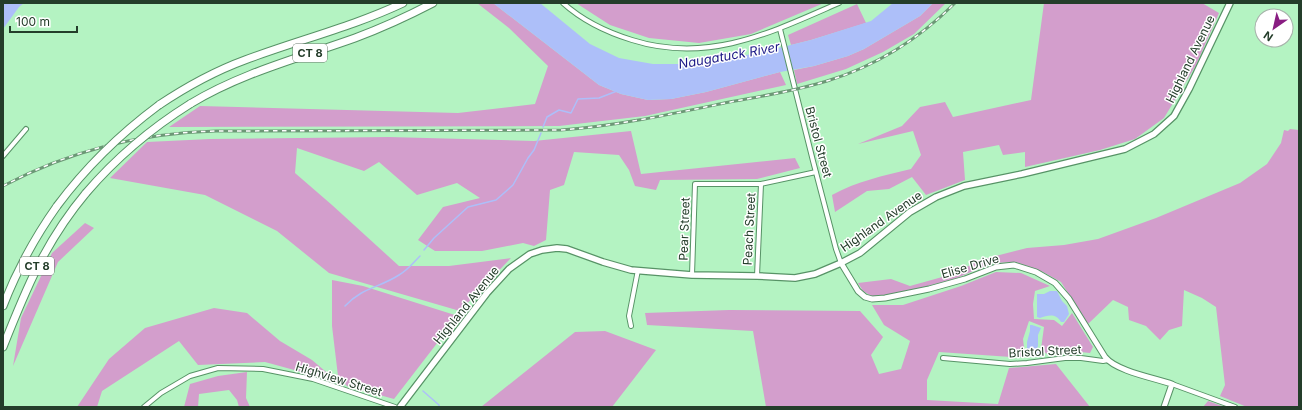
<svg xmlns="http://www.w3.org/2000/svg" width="1302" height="410" font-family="Inter,sans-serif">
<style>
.green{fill:#d39ecc}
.water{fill:#adbff9}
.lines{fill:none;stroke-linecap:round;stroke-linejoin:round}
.stream{stroke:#adbff9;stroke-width:1.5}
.minor-casing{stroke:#579366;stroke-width:6}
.tertiary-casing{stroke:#579366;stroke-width:7}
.secondary-casing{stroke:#579366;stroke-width:8}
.motorway-casing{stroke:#579366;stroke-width:9}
.minor{stroke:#fff;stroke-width:4}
.tertiary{stroke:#fff;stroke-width:5}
.secondary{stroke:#fff;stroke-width:5.5}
.motorway{stroke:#fff;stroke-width:7}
.rail-casing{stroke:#6c9876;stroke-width:3}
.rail{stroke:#fff;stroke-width:1.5;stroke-dasharray:4.5;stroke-linecap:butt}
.motorway-bridge-casing{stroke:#579366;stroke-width:9;stroke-linecap:butt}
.motorway-bridge{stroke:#fff;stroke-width:7}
.labels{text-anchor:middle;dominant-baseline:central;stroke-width:3;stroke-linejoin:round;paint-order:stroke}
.shield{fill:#fff;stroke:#66776a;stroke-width:1}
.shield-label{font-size:11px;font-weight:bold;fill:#243d2a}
.street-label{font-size:12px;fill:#243d2a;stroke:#fff}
.water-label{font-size:13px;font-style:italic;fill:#191784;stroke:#fff}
</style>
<rect width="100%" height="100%" fill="#b4f3c2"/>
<path class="green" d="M477,3H493L599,85L621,94L648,100L671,99L706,92L780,72L786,85L645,116L559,126L169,127L200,106L458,113L535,104L548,66L509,28Z
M576,3H824L751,34L699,43L649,38L610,25Z
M933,3H946L914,34L883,52L846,69L797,84L794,70L814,66L848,56L864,49L920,16Z
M1044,3H1202L1219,13L1196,65L1164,118L1135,139L1100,150L1025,167V152L1003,155L999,145L963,152L965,180L926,195L912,177L889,189L867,191L835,212L832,195C857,181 883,176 911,169L921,155L913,131L858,144L902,126L920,107L945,102L953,117L1031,100Z
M857,4L866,23L811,40L791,45L788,35Z
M1290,129L1299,130V407H1247L1220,396L1225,385L1216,307L1202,298L1184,290L1182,326L1169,330L1160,340L1146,326L1129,320L1128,307L1113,300L1088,324L1061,282L1043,272L1016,262L992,263L957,278L913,290L873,297L863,291L858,283L891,279L910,286L953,274L980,260L1027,248L1064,245L1098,239L1156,218L1240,183L1267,164L1281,143L1284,130L1288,131Z
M631,131L641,174L795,158L800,168L757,179L660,180L656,190L635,186L629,170L619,155L574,152L564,185L550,190L546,240L534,246L523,243L482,251H435L418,240L443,207L480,198L457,183L417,195L379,162L364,171L297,148L295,173L332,205L399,266H449L511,258L460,311L329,273L277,231L205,195L110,178L147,142L210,139L389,137L534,141Z
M85,223L94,228L58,262L13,366L21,318L52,253Z
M996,272L1021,273L1050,286L1035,291L1033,304L1034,319L1054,320L1062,326L1072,313L1093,347L1090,353L1071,351L1047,354L1041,349L1044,327L1029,321L1023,339L1025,357H1011L939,352L927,380V400L998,404L1009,368L1056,364L1090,407H766L753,331L647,325L645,313L729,310L860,311L883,337L871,355L879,374L901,369L910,341L884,325L872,305H903L961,286Z
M332,280L363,286L458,316L394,399L347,386L338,376L332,326Z
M214,308L247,313L280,341L312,360L338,382L265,362L198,365L179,341L102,391L97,407H77L109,359L145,328Z
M605,331L656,350L612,407H481L575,332Z
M247,372L246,398L250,407H239L237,400L229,390L199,394L198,407H184L190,384L218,376Z
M1208,401L1225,407H1203Z"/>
<path class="water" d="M3,3H24L19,7L3,29Z
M493,3H540L590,44L619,58L653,64H680L721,60L762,52L811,40L871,21L893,3H933L920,16L864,49L848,56L814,66L780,72L706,92L671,99L648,100L621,94L599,85Z
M1050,291H1057L1062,301L1067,306L1069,314L1064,322H1061C1056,313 1048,315 1040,318L1037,317V294H1044Z
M1030,325H1032L1041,328L1038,335V346L1036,350L1042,355L1040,357H1034L1027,352V342L1030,331Z"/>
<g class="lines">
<path class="stream" d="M543,127L547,117L559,110L571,113L578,99L599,98L617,91
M424,250L434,238L468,207L496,200L513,185L528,158L534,150L541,133
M345,306C363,287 379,288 399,275C408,270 413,263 420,256
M423,391L439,405V407"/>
<defs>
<path id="minor" d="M563,3C583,21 606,32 632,40C708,64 770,33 839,3
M780,29L813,161L836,249L841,263
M3,156L26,129
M692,275L695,184H761L816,172
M757,276L761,184
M631,326L629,316L638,270
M943,358L1010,364L1027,363L1065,358H1081L1103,361L1108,360
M1172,384L1235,407
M144,407L161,393L190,376L218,368L263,369L313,379L395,407"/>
<path id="tertiary" d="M841,263L858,291L865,297L872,299L885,298L929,289L965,279L996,267L1014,265L1036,272L1055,283L1069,299L1105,357C1116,371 1154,378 1172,384L1164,407"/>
<path id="secondary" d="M400,407L487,293L509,269L530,254L542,250L557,248L567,249L603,262L631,270L692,275L757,276L795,278L815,274L841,263L860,253L910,212L936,197L964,186L1022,174L1125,149L1154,134L1174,116L1189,89L1230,3"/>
<path id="motorway" d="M190,104C241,73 299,58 355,38C382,28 408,16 433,3
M159,105C186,87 215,71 245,60C298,40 352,27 403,3
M3,306C17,270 35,237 57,206
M3,347C26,289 45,242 86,193"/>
</defs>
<use href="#minor" class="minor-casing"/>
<use href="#tertiary" class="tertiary-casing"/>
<use href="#secondary" class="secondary-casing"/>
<use href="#motorway" class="motorway-casing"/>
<use href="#minor" class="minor"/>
<use href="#tertiary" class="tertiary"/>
<use href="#secondary" class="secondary"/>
<use href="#motorway" class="motorway"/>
<defs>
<path id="rail" d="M3,186C71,150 140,133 216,131L561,130C615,126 667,115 720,104C755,97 792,92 827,81C876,66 919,39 955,3"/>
</defs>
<use href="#rail" class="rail-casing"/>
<use href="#rail" class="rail"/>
<defs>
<path id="motorway-bridge" d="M86,193C116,158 150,129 190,104
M57,206C86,167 120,134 159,105"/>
</defs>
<use href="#motorway-bridge" class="motorway-bridge-casing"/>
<use href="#motorway-bridge" class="motorway-bridge"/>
</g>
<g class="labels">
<g class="shield">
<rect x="293" y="44" width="34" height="18" rx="3"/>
<rect x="20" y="257" width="34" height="18" rx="3"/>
</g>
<g class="shield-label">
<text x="310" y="53">CT 8</text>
<text x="37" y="266">CT 8</text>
</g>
<g class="street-label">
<text transform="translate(1190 59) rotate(-64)">Highland Avenue</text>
<text transform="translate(819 142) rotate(75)">Bristol Street</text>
<text transform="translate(881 221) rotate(-35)">Highland Avenue</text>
<text transform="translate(684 229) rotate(-88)">Pear Street</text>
<text transform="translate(749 229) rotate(-87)">Peach Street</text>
<text transform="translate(970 266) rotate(-16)">Elise Drive</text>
<text transform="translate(466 305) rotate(-51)">Highland Avenue</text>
<text transform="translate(1045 351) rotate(-3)">Bristol Street</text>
<text transform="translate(339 379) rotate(17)">Highview Street</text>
</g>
<g class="water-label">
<text transform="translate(729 55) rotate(-10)">Naugatuck River</text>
</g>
</g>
<rect width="1302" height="410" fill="none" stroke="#243d2a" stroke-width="8"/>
<g transform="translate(1274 28) rotate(214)"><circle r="19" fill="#ffffff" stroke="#a7b1aa"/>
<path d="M0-3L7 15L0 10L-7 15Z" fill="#891d82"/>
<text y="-6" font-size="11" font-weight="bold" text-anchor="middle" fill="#243d2a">N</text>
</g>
<path d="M10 26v6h67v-6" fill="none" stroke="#243d2a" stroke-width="2"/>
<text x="16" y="26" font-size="12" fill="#243d2a" stroke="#ffffff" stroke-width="3" paint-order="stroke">100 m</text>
</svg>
